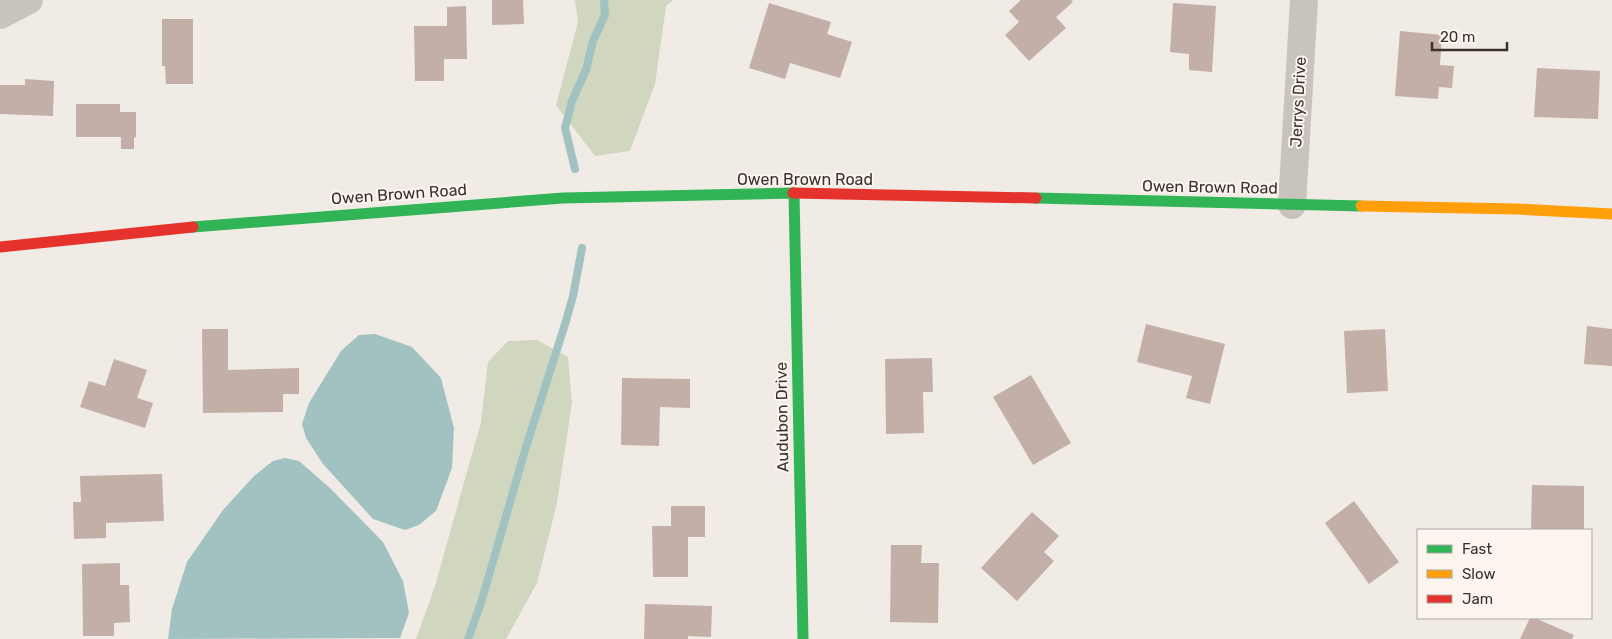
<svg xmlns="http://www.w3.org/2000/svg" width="1612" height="639" font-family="Rubik,sans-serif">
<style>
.green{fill:#d1d6bf}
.water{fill:#a1c2c1}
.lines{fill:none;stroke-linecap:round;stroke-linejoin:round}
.stream{stroke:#a1c2c1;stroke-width:8}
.building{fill:#c3afa7}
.street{stroke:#c9c3be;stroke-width:28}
.fast{stroke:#30b455;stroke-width:11}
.slow{stroke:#ff9f0a;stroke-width:11}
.jam{stroke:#e5322d;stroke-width:11}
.labels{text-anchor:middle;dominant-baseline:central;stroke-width:4;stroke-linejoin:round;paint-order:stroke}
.street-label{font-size:16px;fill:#3b302b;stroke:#fbf5ee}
</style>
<rect width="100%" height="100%" fill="#f0ebe5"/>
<path class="green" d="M575,0H673L666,6L655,84L630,151L595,156L556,105L578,22Z
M537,340L568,357L572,402L557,503L537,583L506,639H416L435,586L481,422L488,362L508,341Z"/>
<path class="water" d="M375,334L412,347L441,378L454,428L452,468L436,511L419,525L405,530L373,519L323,464L306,438L302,424L309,403L341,351L359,335Z
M285,458L299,461L331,489L383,542L403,581L409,613L400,638L168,639L172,609L187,562L223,510L254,476L273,461Z"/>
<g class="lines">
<path class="stream" d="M575,169L565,128L572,101L586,70L593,41L605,15L604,0
M468,639L481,603L526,447L566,321L573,296L582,248"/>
</g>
<path class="building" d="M492,0H523L524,24L492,25Z
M1021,0H1071L1073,2L1056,17L1066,28L1029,61L1005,35L1019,22L1009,11Z
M769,3L831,22L827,34L852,42L840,78L790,63L785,79L749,68Z
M1173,3L1216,6L1212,72L1189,70V54L1170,52Z
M466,6L467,59H444V81H415L414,26H447V7Z
M162,19H193V84H166L165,66H162Z
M1400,31L1442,35L1440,65L1454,66L1452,88L1439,87L1438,99L1395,96Z
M1537,68L1600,71L1598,119L1534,117Z
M25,79L54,81L53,116L0,114V85H25Z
M76,104H120V112H136V137L134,138V149H121V137H76Z
M1146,324L1225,344L1210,404L1186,398L1192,376L1137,362Z
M1587,326L1612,329V366L1584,364Z
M202,329H228V370L299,368V394H283V412L203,413Z
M1385,329L1388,391L1347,393L1344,331Z
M932,358L933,392H923L924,433L886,434L885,359Z
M114,359L147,370L137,398L153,403L145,428L80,407L89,381L105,386Z
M1031,375L1071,443L1033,465L993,397Z
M622,378L690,379V408L660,407L659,446L621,445Z
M162,474L164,521L106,523V538L74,539L73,502H81L80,476Z
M1532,485L1584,486V530H1531Z
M1354,501L1399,562L1369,584L1325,523Z
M671,506H705V537H688V577H653L652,526H671Z
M1032,512L1059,536L1044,552L1054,561L1017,601L981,568Z
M891,545H922L921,563H939L938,623L890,622Z
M120,563V585H129L130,622L114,623V636H83L82,564Z
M645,604L712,606L711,637L688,636V639H644Z
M1530,618H1535L1574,635L1572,639H1520Z"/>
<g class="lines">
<path class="street" d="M0,15L29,0
M1292,205L1304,0"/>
<path class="fast" d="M794,193L803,639
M1036,198L1361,206
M193,227L563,198L793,193"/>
<path class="slow" d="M1361,206L1517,209L1612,214"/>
<path class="jam" d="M793,193L1036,198
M0,247L193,227"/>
</g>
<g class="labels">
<g class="street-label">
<text transform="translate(1298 102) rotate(-87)">Jerrys Drive</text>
<text x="805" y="179">Owen Brown Road</text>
<text transform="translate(1210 187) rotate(1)">Owen Brown Road</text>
<text transform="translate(399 194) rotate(-4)">Owen Brown Road</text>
<text transform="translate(782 417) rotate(-91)">Audubon Drive</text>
</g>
</g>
<rect x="1417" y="529" width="175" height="90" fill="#fbf5ee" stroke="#aea6a0"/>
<rect x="1427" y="545" width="25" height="8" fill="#30b455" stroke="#aea6a0"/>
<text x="1462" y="554" font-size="15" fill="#3b302b">Fast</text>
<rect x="1427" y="570" width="25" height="8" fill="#ff9f0a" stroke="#aea6a0"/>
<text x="1462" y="579" font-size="15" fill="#3b302b">Slow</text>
<rect x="1427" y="595" width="25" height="8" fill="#e5322d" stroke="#aea6a0"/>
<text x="1462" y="604" font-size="15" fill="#3b302b">Jam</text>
<path d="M1432 42v8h75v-8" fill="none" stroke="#3b302b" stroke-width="2.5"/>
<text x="1440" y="42" font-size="15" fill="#3b302b" stroke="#fbf5ee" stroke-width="4" paint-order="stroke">20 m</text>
</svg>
